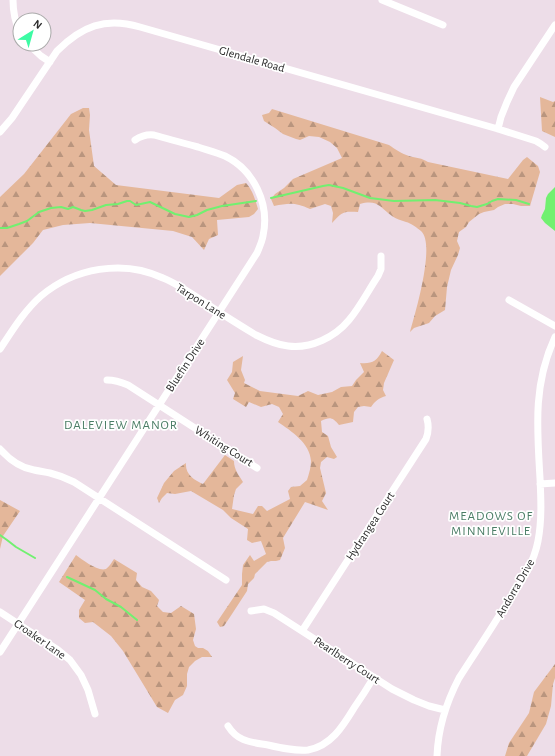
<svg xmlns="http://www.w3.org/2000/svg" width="555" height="756" font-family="'Alegreya Sans',sans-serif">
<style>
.forest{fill:url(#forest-firs)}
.water{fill:#71f070}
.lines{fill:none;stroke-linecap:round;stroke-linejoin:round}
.stream{stroke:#71f070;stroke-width:2}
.street{stroke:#fff;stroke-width:7}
.labels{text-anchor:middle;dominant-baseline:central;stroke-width:3.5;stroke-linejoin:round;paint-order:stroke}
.street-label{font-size:12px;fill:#2b2b2b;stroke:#fff}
.neighbourhood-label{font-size:13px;letter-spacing:1px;fill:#4b7d66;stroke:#fff}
</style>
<defs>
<pattern id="forest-firs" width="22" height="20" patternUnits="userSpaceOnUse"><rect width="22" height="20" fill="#e4b79a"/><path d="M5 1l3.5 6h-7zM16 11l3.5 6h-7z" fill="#b9957e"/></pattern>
</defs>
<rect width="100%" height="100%" fill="#eddde8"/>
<path class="forest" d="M540,97L553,102L555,101V137L542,131Z
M83,108H89L90,115L89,130L94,166L116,185L219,198L237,185L246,183C253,191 255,199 258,209L254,214L249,217L217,220L218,235L209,239L204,250L192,237L173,231L90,223L63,225L43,230L33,243L0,276V197L24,174L71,114Z
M272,109L389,145C395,149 402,154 409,156C416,158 422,158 428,162L508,179L523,160L527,157L538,166L540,172L530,206H521L513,204H505L498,207L494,210L484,212L479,214L469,222L466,227L459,232L457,241L460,248L458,255L451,270L447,287L445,310L435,316L429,323L414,328L410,332C415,314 436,244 421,231C417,228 411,223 406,222C401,220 396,219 392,216C380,207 377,199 360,204L358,212C343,211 342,212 332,223L333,213L331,206L325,204L310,209C295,202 289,203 274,206L271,199L275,194L284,188L293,179L342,158L337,148L330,142L319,137L309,136L300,140L296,139L283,134L275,128L264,121L262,115L269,113Z
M382,351L394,360L384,383L383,390L386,396C379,398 375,401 371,407L364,406L358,407L354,412L353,422L339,425C332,417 330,417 321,421L322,432L328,436L331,447L337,457L334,459L327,457L321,462L320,468L326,493L322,501L328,510L305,502L283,538L285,548L280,560L276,561H271L267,562L255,574L254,578L248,584L247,591L232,614L224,626L220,627L217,622L242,585V574L243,565L250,555L254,561L266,554L261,541L252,543L247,540L248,529L231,518L223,510L191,491L175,494L167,493L162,498L159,503L157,498L164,483L174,471L186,463C185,474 194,480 203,484L225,455L234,461C234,470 239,475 243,482L236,489L234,495L232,509L253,514L258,506H262L267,511L290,499L288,491L291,487L300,486L307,480C309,474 311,467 311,461C310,443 291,431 278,422L283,414L279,407L272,404L261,407L249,402L246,407L233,399L235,393L227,380L232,372L233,362L243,356L241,370L245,380L244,383L260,391L275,393L298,396L308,391L318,395L332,392L341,387L352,386L356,380L364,372L360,363C372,364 377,361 382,351Z
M0,500L20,511L3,536L0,549Z
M76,555C83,560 98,572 106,569C109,567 112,562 114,559L137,573L136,580L142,587L151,591L159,600L157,606L163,612L171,613L181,606L194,614L196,629L193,640L195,646L198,648H203L208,651L212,657H202L195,661L189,667L187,674V686L183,695L175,700L168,713L157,707L123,651L111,636L93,622L85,623L79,618V610L85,600L59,582Z
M555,664V678L553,684L551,706L546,724L527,756H505L509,743L529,713L534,692Z"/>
<path class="water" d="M555,187V231L545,223L541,218L542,215L545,209L546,198L548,194Z"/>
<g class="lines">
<path class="stream" d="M271,198L323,186L329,185L343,188L370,198L394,201L435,200L460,203L471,206L477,207L487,204L492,201L498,199L516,200L529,204
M0,228H7L19,224L27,221L39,212L51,208L61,207L68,209L73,207L81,210L85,211L92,210L106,205L118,204L127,201H130L136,205L150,202L175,214L189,217L197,215L207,210L222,206L256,201
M0,535L7,540L16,547L35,558
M67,577L95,590L106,599L121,607L137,620"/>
<path class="street" d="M13,0C13,11 15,22 20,33
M382,0L443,25
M28,44L41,56L50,62
M498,129L501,117L507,102L514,87L555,25
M0,132L12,118L57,51C82,26 105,17 140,27L498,129L536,141L541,144L545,147
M509,300L555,326
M0,349C12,331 24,311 41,296C74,268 123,259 163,278C180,285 195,296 210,306C225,316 241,326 256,335C266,340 277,345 288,346C311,349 335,337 349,320C360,307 368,291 378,276L381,269V256
M107,380C114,380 121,382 128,385L257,468
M0,449C9,459 21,468 34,470C39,471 45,472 50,473C58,475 66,478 74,482L226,580
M540,484L555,483
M251,611L264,609L274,613L392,689L414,700L429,706L445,710
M0,612L58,650L70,660L81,675L88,690L95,714
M302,631L426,439C429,431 429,426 427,419
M0,652L257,253C259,248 262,242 263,236C270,204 254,170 225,156C216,152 207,150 198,147C183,143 168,139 154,135C146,134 141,136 135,140
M228,726C238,742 251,742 268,745C281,748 294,751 308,750C331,746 343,726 354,708C361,698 368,687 374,677
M437,756C438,728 446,703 459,678C473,656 488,634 502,611C516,589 533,568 538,541C542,520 541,499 540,478C537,428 533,384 555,337"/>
</g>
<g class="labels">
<g class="street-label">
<text transform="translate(252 59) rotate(16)">Glendale Road</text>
<text transform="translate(201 301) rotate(32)">Tarpon Lane</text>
<text transform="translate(185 365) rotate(-57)">Bluefin Drive</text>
<text transform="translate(224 446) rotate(32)">Whiting Court</text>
<text transform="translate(370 526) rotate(-57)">Hydrangea Court</text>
<text transform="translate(515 588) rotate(-60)">Andorra Drive</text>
<text transform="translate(40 639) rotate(35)">Croaker Lane</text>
<text transform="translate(347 660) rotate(33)">Pearlberry Court</text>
</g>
<g class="neighbourhood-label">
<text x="121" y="425">DALEVIEW MANOR</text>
<text x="491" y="516">MEADOWS OF<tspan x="491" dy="15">MINNIEVILLE</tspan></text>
</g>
</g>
<g transform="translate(32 32) rotate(37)"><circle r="19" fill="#ffffff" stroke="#aaaaaa"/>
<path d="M0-3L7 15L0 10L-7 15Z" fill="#3dfba4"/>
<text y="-6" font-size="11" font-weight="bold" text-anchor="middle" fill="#2b2b2b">N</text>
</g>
</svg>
